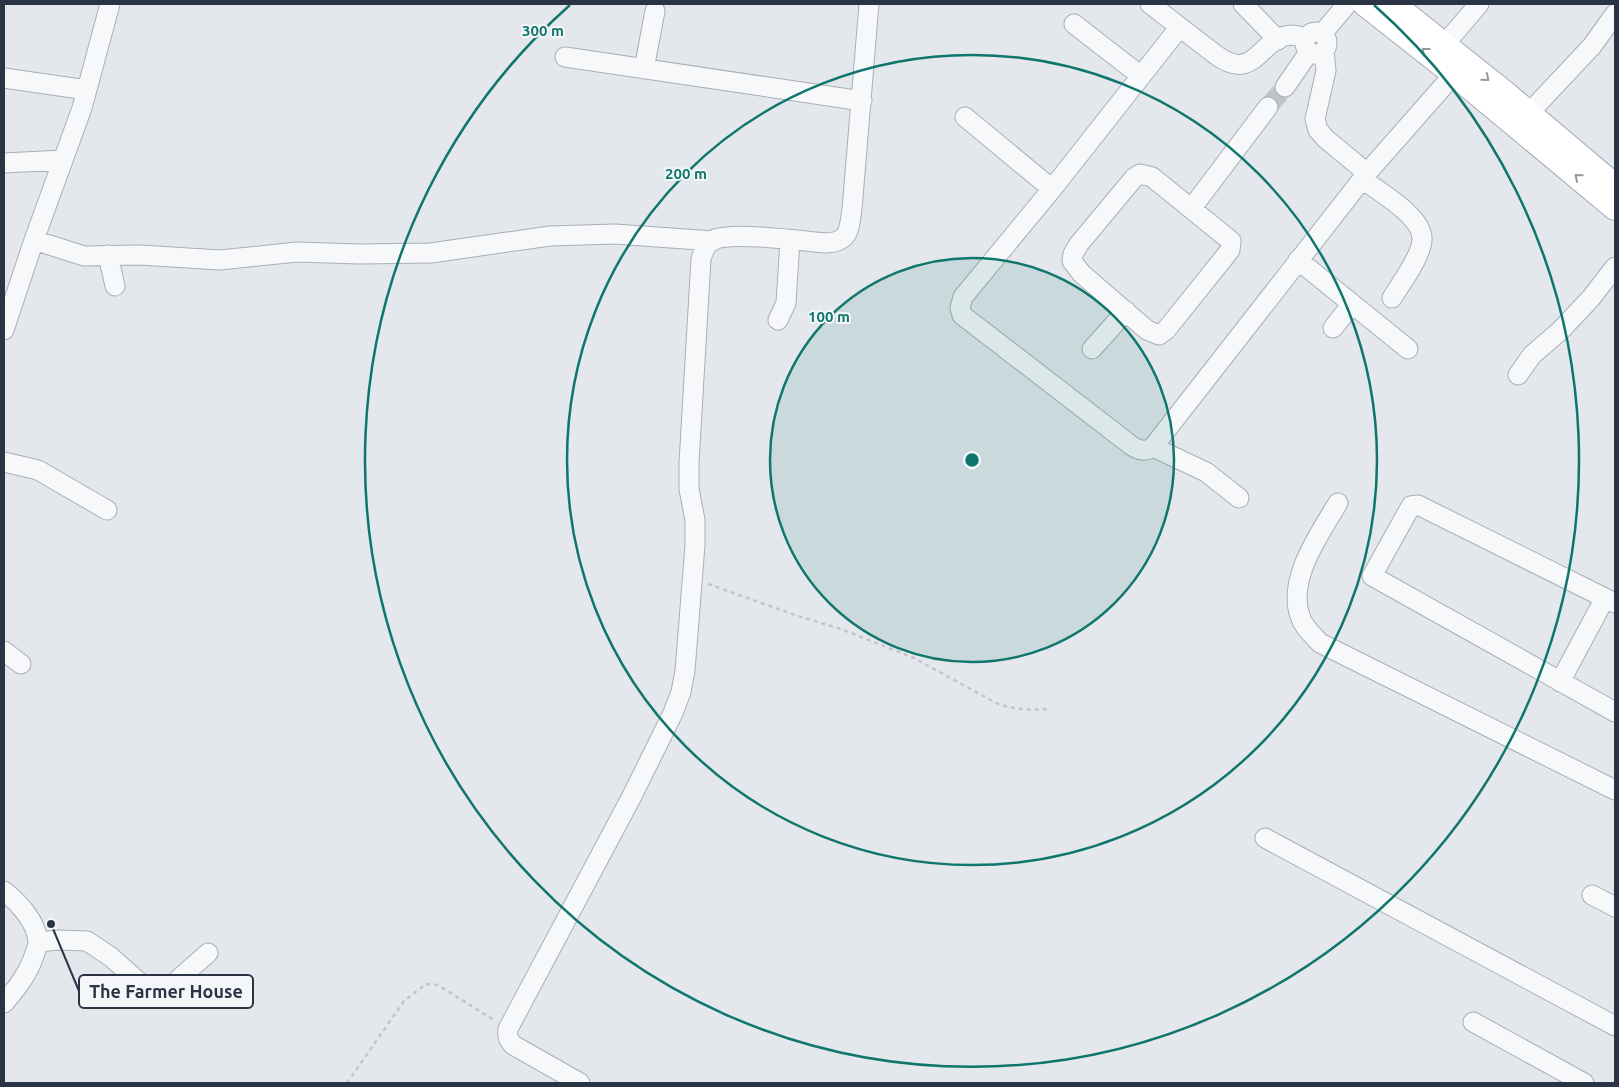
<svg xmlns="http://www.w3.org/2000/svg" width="1619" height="1087" font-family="Ubuntu,sans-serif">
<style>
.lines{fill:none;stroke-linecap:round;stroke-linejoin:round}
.minor-tunnel{stroke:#bfc3cb;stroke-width:19;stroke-dasharray:19 9;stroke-linecap:butt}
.minor-casing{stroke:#a9aeb7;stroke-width:21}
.major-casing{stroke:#a3abb8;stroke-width:26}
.path{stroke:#c2c5cb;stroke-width:2.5;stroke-dasharray:4 4;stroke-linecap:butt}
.minor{stroke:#f7f8fa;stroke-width:19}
.major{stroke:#fff;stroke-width:24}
.oneway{stroke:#959aa2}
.ring{fill:none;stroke:#0f766e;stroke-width:2.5}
.centre{fill:#0f766e;stroke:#f4f6f9;stroke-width:2.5}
.ring-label{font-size:15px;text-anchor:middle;font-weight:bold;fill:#0f766e;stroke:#f4f6f9;stroke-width:4;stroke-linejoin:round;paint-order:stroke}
.leader{fill:none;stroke:#2b3445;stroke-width:2}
.callout-dot{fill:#2b3445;stroke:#f4f6f9;stroke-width:2}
.callout{fill:#f4f6f9;stroke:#2b3445;stroke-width:2}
.callout-label{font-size:18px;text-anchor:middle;font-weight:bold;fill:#2b3445}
</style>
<rect width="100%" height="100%" fill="#e4e7ec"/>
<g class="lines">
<path class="minor-tunnel" d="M1268,107L1285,87"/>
<defs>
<path id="minor" d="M1150,4L1216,55C1256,84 1259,37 1291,35C1296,35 1301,37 1306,38
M1243,4L1278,40
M1074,24L1141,76
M1179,28L1052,189L963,297L960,308L962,315L1132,446C1140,451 1146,452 1153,447L1367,173L1454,74
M1305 43a11 11 0 1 1 22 0a11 11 0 1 1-22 0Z
M1322,34L1347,4
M1444,45L1479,4
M1324,51L1326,71L1315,119L1318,130L1326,139L1367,173
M565,57L862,101
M644,69L655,11
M4,78L87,90
M1285,87L1309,52
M1529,113L1592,46L1615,14
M965,117L1052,189
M4,163L63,160
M1140,174L1152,177L1231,241L1230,250L1223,259L1166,330L1159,335L1147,330L1082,274L1072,261L1073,254L1079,244L1134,178Z
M1362,179C1379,192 1424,217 1422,240C1421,257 1401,283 1392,298
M1191,209L1268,107
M34,240L84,256L140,255L220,260L297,252L360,254L431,253L550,236L615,234L713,241
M108,255L115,286
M1298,260L1408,349
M778,320L786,303L790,240
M1333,328L1352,304
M4,330L34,240L82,108L110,4
M1092,349L1126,311
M1518,375L1532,355L1560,331L1591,298L1615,267
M1153,447L1206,472L1239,498
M4,462L38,470L107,510
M1338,503C1320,533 1287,579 1300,616C1303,627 1313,635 1320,643L1615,790
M1615,603L1418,505L1411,506L1372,576L1615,712
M4,651L21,664
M1560,682L1605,598
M1265,838L1615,1026
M4,891C18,902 37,922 38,942C38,945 36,950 35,953C29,973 17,988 4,1003
M1592,895L1615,907
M38,942L59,940L87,941L111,957L139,982L157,993L165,991L208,953
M1473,1022L1584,1083
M580,1083L513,1045C508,1039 507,1036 508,1029L632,796L673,713L681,692L685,671L695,545V520L689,489V463L701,259C703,252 706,244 713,240C732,231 802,241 826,243C850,242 849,229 852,209L869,4"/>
<path id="major" d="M1365,4L1454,74L1615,208
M1393,4L1506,94L1615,186"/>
</defs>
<use href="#minor" class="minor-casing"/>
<use href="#major" class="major-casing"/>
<path class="path" d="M708,584L798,616L841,629L914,658L998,704C1016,710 1032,710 1051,709
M347,1083L404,1001L426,984L438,985L494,1020"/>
<use href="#minor" class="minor"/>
<use href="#major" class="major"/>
</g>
<defs><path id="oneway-chevron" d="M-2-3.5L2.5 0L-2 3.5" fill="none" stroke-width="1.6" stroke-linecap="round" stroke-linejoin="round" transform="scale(1.25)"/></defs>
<g class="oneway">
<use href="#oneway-chevron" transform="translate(1425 51) rotate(-142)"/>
<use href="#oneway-chevron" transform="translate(1486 78) rotate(39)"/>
<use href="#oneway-chevron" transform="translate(1578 177) rotate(-140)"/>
</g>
<circle cx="972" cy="460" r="202" fill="#0f766e" fill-opacity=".12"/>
<g class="ring">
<circle cx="972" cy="460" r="202"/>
<circle cx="972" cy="460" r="405"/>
<path d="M1374 5A607 607 0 1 1 570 5"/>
</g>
<circle cx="972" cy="460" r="8" class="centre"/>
<g class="ring-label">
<text x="543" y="36">300 m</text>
<text x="686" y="179">200 m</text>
<text x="829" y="322">100 m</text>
</g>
<path class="leader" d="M51 924L79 991"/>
<circle class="callout-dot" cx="51" cy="924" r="5"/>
<rect class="callout" x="79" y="975" width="174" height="33" rx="5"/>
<g class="callout-label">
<text x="166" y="998">The Farmer House</text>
</g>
<rect width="1619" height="1087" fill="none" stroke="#2b3445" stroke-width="10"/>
</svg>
